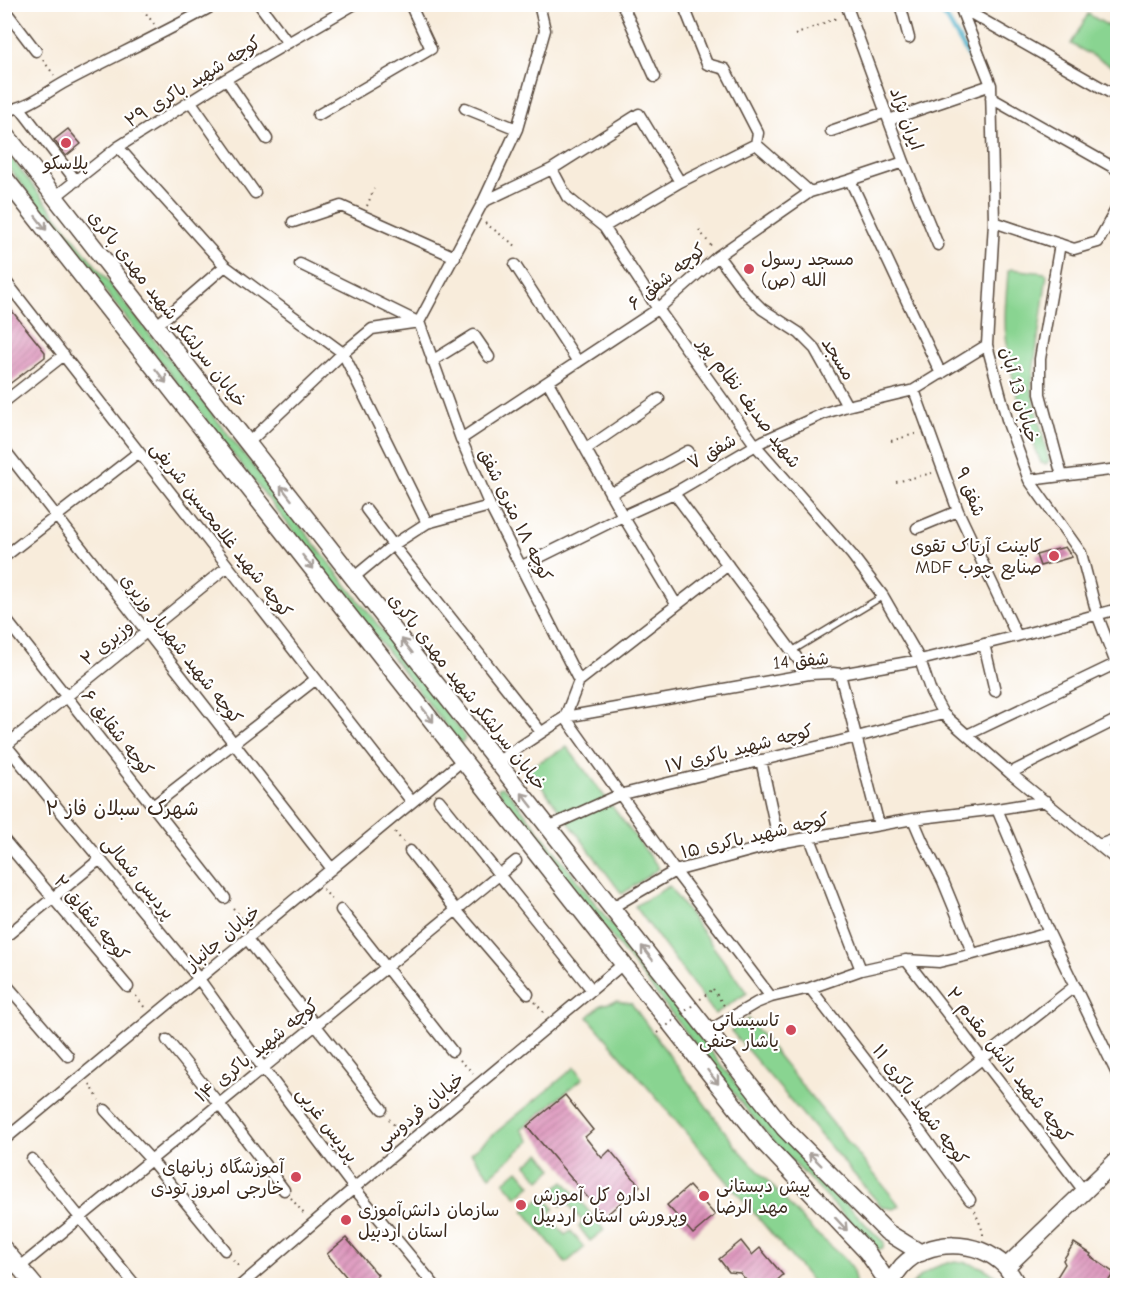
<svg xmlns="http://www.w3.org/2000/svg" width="1122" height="1290" font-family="'Comic Neue','Playpen Sans Arabic',sans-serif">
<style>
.green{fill:#89d491;stroke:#627f58;stroke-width:1.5}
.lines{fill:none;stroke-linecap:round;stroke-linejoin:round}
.stream{stroke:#48aec7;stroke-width:4.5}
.building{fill:url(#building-hatch)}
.lane-casing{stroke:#57473a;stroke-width:8}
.street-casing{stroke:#57473a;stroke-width:13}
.secondary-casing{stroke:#57473a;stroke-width:19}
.path{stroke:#57473a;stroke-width:2;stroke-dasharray:1.5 4.5;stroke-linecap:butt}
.lane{stroke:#fff;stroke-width:5}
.street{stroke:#fff;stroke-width:10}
.secondary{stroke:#fff;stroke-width:16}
.path-bridge{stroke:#57473a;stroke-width:2;stroke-dasharray:1.5 4.5;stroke-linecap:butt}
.oneway{stroke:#a79f9a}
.poi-dot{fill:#d1495b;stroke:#fff;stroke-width:2}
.labels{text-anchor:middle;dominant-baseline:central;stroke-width:4.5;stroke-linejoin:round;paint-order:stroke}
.street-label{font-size:18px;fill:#3b2a1e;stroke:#fff}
.poi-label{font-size:18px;fill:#3b2a1e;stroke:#fff;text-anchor:start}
.neighbourhood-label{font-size:20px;fill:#3b2a1e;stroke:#fff}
</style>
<defs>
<pattern id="building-hatch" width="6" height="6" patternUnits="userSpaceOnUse" patternTransform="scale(1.5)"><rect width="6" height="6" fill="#da8db7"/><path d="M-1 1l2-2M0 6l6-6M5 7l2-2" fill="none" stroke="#b27394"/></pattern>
</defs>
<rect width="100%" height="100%" fill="#fff"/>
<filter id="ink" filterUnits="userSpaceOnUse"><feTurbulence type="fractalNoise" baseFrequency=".0167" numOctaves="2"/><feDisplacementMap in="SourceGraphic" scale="12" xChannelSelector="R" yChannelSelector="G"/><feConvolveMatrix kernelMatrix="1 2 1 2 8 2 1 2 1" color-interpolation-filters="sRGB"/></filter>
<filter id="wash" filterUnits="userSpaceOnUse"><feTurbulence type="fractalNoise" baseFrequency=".008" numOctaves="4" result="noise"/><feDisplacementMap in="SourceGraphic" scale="24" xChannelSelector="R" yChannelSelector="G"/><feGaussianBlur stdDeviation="1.35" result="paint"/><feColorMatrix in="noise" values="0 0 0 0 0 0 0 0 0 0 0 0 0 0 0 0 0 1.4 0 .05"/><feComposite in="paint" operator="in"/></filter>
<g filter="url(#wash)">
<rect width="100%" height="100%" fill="#f8ecdb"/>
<path class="green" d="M1088,14L1117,31V64L1115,68L1071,44Z
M4,149L463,733L465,739L460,744L5,163Z
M1011,269L1045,273L1047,275L1031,388L1049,461L1046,464L1041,463C1025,422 1010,380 1006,336C1003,315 1007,292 1008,271Z
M567,747L659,868L622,894L528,768Z
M502,787L507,790L754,1107L875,1234L884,1242L883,1248L877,1250L776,1144L749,1113L499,792L498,788Z
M669,886L747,993L715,1014L635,906Z
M616,1001L631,1003L734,1144L812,1230L839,1253L852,1267L856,1285H815L588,1017L601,1005Z
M748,1019L900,1206L894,1209L882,1207L731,1031Z
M575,1067L583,1078L521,1129L530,1141L490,1176L471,1153Z
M540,1153L553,1169L540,1180L526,1165Z
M518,1170L531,1185L517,1197L504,1182Z
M564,1181L604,1230L590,1241L579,1227L583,1222L567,1202L561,1206L550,1193Z
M544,1196L554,1209L548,1215L565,1235L571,1231L584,1248L566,1263L524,1211Z
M955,1261C978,1264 989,1268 1005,1285H912C925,1270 935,1266 955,1261Z"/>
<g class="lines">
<path class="stream" d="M932,4L947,19L984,83"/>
</g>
<g id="blocks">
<path class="building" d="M68,129L81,144L66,156L54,140Z
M4,301L45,352V357L4,388Z
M1065,547L1072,557L1040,566L1036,555Z
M565,1095L593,1130L585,1137L602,1158L610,1150L640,1186L604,1217L527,1126Z
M689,1186L715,1215L693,1234L667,1205Z
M346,1238L378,1275L365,1286H354L327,1254Z
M741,1241L752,1255L760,1248L783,1275L771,1286H751L740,1273L729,1272L719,1259Z
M1074,1243L1091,1254L1090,1256L1114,1273L1105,1286H1063L1055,1280L1065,1264L1063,1260Z"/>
</g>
</g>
<g filter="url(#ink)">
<use href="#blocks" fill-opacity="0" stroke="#57473a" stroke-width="1.5"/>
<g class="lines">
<defs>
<path id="lane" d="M792,651L883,596"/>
<path id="street" d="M259,4L288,43
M622,4L655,77
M643,4H646
M683,4L707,64L725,69L758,133L756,144L810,192
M846,4L904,162L938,245
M900,4L909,38
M959,4L991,85L994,222L987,345L1008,423L1029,480L1081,553L1097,614L1118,669
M960,7L1118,97
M4,9L36,51
M226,79L267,139
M991,98L1118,170
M191,102L255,193
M20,108L76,181
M465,108L517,129
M4,110C25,111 52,88 71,79C119,54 168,31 216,4
M318,115L431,49L410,4
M889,120L991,85
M831,131L886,112
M118,147L225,266L343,353L427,523
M552,169L567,197L604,227L658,309L756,446L852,555L883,596L920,660L931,692L943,714L1010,773L1118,861
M850,180L941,374
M55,197L118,147L226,79L355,4
M483,202L552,169L639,114L680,182
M293,222L341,206L455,257
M994,222L1074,249L1098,242L1118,206
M604,227L680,182L756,144
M1060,244L1040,359V394L1062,476
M718,256L744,291L762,309L799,333L815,349L847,406
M300,264L418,322
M515,265L578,362
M4,279L412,802
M419,322L461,439L490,506L579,681L565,717L675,871L771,997
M419,322L483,202L517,129L545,30L539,4
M156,326L225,266
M432,361L474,335L489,357
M548,382L623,516L676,604
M914,390L958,511L1017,636
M4,402L64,355
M461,439L658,309L718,256L810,192L850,180L904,162
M248,443L343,353L372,329L419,322
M4,449L332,869
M586,449L659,399
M1029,480L1118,469
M674,493L809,674
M610,494L688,451
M366,509L393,545L541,732
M917,528L958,511
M4,557L139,452
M522,566L623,516L674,493L763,441L825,413L847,406L914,390L987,345
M353,578L393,545L427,523L490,506
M4,617L225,898
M984,644L995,691
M840,674L879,825
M579,681L728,565
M967,735L1115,664
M4,743L199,979L263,1068L354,1188L435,1286
M4,747L228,566
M761,760L779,843
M497,762L565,717L809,674L833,673L840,674L920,660L1017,636L1118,609
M1010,773L1118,719
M439,800L592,990
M153,806L316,679
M997,809L1049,933L1118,1076
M913,819L922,840L943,881L973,954
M548,827L619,795L857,737L943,714
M810,838L861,970
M4,840L128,987
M1099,845L1118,838
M410,851L456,910L528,994
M611,908L675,871L779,843L913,819L997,809L1046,801
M341,910L452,1051
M4,938L100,859
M247,939L382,1109
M906,960L1084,1191
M4,982L68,1056
M810,988L909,1116L970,1200
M708,1031L756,1003L771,997L810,988L861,970L906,960L939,962L973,954L1049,933
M167,1040L219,1104L284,1190
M105,1110L151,1160L225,1250
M909,1116L1075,986
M4,1140L463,760
M32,1159L136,1286
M20,1267L516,861
M240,1286L354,1188L623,964"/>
<path id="secondary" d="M4,132L784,1128L887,1232L921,1253
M4,177L765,1144L867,1252L889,1284
M4,1249L35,1286
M1006,1267L1118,1159
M888,1286C892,1279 897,1272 902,1266C929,1238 977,1239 1005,1266C1010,1272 1014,1279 1018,1286"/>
</defs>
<use href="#lane" class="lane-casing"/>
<use href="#street" class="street-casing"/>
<use href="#secondary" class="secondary-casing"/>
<path class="path" d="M139,4L154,24
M795,35L839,17
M43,60L54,75
M367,206L374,189
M485,223L516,246
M699,230L712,247
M891,441L918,433
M896,482L932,473
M395,832L403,842
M323,889L333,901
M233,908L247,924
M713,989L725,1007
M136,996L145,1008
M535,1002L544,1013
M460,1060L473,1073
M90,1084L99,1100
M389,1119L401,1133
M291,1198L304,1214
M975,1211L983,1232V1237
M233,1260L241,1269"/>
<use href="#lane" class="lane"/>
<use href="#street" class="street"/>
<use href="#secondary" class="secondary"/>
<path class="path-bridge" d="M658,1033L713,989"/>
</g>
<defs><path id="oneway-shaft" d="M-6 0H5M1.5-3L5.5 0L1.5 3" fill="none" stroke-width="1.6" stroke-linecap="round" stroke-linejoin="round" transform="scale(1.5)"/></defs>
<g class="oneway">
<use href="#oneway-shaft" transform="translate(41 223) rotate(52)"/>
<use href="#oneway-shaft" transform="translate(161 376) rotate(52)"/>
<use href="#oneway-shaft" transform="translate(286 493) rotate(-128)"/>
<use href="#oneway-shaft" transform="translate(308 562) rotate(52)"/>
<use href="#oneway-shaft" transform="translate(407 646) rotate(-128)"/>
<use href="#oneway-shaft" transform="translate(428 715) rotate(52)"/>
<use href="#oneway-shaft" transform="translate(527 800) rotate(-128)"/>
<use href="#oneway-shaft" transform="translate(647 953) rotate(-128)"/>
<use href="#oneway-shaft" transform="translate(713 1077) rotate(52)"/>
<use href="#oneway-shaft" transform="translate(815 1159) rotate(-135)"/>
<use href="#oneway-shaft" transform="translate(841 1224) rotate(47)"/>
</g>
</g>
<g class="poi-dot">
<circle cx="66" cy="143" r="6"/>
<circle cx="749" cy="269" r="6"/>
<circle cx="1054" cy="556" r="6"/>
<circle cx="791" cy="1030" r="6"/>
<circle cx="296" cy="1177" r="6"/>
<circle cx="704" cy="1196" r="6"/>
<circle cx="521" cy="1205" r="6"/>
<circle cx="346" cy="1220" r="6"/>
</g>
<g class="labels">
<g class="street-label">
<text transform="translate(193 82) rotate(-32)">کوچه شهید باکری ۲۹</text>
<text transform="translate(906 119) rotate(70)">ایران نژاد</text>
<text transform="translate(667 277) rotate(-39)">کوچه شفق ۶</text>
<text transform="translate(167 309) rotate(52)">خیابان سرلشکر شهید مهدی باکری</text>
<text transform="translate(838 359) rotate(58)">مسجد</text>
<text transform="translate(1019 395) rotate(74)">خیابان 13 آبان</text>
<text transform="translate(749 403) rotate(53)">شهید صدیف نظام پور</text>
<text transform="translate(712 452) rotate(-30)">شفق ۷</text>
<text transform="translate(970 492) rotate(68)">شفق ۹</text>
<text transform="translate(515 515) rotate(64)">کوچه ۱۸ متری شفق</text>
<text transform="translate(221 530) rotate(52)">کوچه شهید غلامحسین شریفی</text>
<text transform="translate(107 643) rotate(-39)">وزیری ۲</text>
<text transform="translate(181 649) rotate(52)">کوچه شهید شهریار وزیری</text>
<text transform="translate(801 661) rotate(-5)">شفق 14</text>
<text transform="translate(467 692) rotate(52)">خیابان سرلشکر شهید مهدی باکری</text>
<text transform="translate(117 733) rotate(52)">کوچه شقایق ۶</text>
<text transform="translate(739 749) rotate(-14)">کوچه شهید باکری ۱۷</text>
<text transform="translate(755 836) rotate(-13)">کوچه شهید باکری ۱۵</text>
<text transform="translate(138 878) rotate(50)">پردیس شمالی</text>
<text transform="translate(91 918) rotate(50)">کوچه شقایق ۲</text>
<text transform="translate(223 938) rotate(-40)">خیابان جانباز</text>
<text transform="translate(257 1051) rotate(-39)">کوچه شهید باکری ۱۴</text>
<text transform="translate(1009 1065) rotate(52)">کوچه شهید دانش مقدم ۲</text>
<text transform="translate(920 1105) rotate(53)">کوچه شهید باکری ۱۱</text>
<text transform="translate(420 1111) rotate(-40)">خیابان فردوسی</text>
<text transform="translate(327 1125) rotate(53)">پردیس غربی</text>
</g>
<g class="poi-label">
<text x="66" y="163" text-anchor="middle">پلاسکو</text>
<text x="761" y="259">مسجد رسول<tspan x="761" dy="21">الله (ص)</tspan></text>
<text x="1042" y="546" text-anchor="end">کابینت آرتاک تقوی<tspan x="1042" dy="21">MDF صنایع چوب</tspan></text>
<text x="779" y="1020" text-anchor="end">تاسیساتی<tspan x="779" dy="21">یاشار حنفی</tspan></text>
<text x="284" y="1167" text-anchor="end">آموزشگاه زبانهای<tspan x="284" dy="21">خارجی امروز تودی</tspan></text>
<text x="716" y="1186">پیش دبستانی<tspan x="716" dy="21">مهد الرضا</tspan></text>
<text x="533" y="1195">اداره کل آموزش<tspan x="533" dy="21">وپرورش استان اردبیل</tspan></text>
<text x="358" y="1210">سازمان دانش‌آموزی<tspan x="358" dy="21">استان اردبیل</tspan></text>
</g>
<g class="neighbourhood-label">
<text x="122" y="808">شهرک سبلان فاز ۲</text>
</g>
</g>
<rect width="1122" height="1290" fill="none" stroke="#fff" stroke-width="24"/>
</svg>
